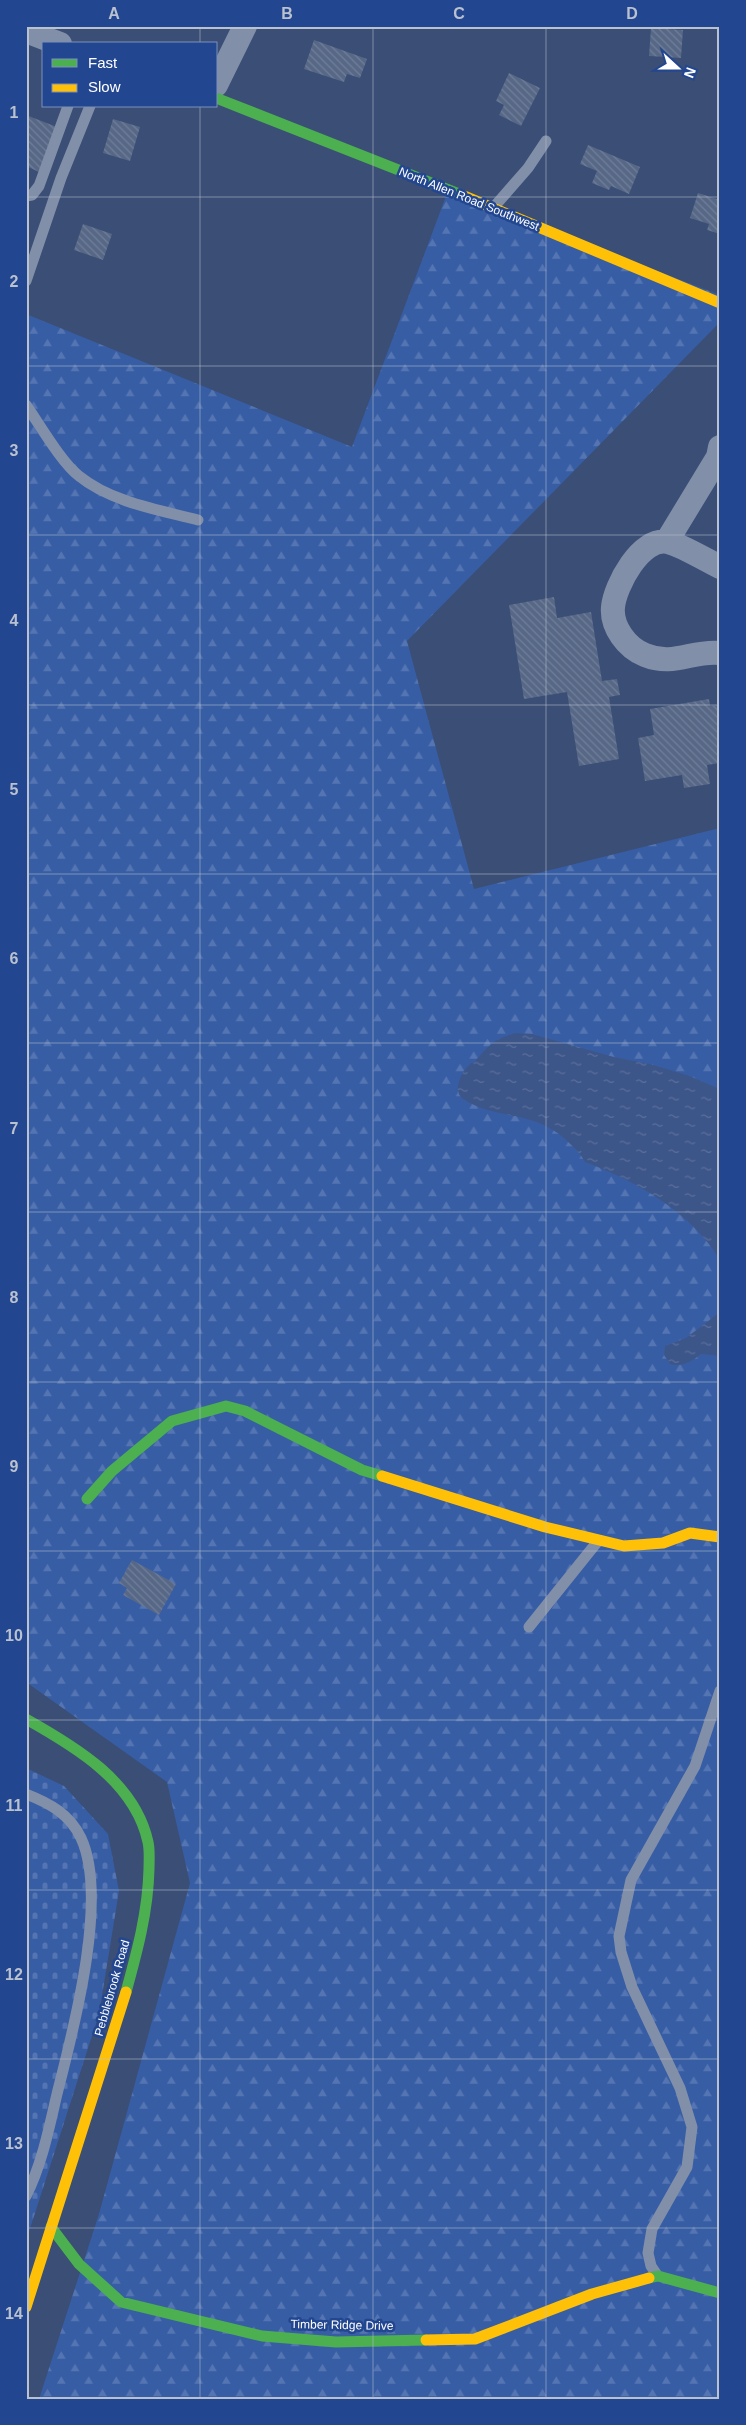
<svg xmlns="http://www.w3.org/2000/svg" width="746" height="2425" font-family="Arial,sans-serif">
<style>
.forest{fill:url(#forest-firs)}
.cemetery{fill:url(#cemetery-stones)}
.water{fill:url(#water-ripples)}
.building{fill:url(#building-back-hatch)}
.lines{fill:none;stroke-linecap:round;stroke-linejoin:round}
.lane{stroke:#828fa9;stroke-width:11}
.street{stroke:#828fa9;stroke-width:24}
.fast{stroke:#4caf50;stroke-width:11}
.slow{stroke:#ffc107;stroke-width:11}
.grid{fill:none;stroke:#bac1cf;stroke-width:1;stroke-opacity:0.55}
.labels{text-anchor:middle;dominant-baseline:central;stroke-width:5;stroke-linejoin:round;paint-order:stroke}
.street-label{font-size:12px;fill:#fff;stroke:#22468f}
.neatline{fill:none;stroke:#bac1cf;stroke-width:2}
.grid-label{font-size:16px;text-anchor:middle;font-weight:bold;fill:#bac1cf}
</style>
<defs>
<pattern id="forest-firs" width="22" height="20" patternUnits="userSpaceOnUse" patternTransform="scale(1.25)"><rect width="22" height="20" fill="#375da5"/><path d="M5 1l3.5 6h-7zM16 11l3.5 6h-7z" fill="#5575b2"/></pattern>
<pattern id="cemetery-stones" width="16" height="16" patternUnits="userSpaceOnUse" patternTransform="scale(1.25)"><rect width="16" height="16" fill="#375da5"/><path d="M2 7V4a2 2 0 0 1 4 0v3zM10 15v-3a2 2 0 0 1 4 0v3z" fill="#5575b2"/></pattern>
<pattern id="water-ripples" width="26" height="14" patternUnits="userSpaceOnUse" patternTransform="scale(1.25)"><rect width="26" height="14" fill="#3d568a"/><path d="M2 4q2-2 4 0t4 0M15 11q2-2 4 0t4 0" fill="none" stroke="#5a6f9c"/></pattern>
<pattern id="building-back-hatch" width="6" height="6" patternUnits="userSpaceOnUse" patternTransform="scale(1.25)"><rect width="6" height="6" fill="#576786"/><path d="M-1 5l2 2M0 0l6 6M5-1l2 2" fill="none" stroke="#707e98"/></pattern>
</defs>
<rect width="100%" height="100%" fill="#3a4e76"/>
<path class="forest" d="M448,191L720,295V322L407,641L474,889L720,828V2399H39L99,2214L190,1883L167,1782L26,1682V314L352,447Z"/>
<path class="cemetery" d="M26,1768L64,1786L108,1834L119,1891L99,2014L26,2241Z"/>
<path class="water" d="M515,1033L532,1034L614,1057L650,1064L687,1075L720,1089V1260C691,1212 636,1181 585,1162C579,1151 574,1148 565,1139C531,1109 497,1121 463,1099C452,1091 461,1072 469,1065C474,1060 470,1066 475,1061C482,1054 488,1045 497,1040C502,1037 509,1035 515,1033Z
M720,1312V1356L701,1354C691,1362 683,1367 670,1364L664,1355L665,1346L686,1338Z"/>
<path class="building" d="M651,28L683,30L681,58L649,56Z
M314,40L367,59L360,78L347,74L344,82L304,69Z
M509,73L540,88L521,126L499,115L504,105L496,101Z
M26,115L57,127L39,172L26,166Z
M113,119L140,127L130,161L103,153Z
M588,145L640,167L629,194L611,186L609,190L592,183L597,171L580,164Z
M698,193L720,200V234L707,230L709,224L690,218Z
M83,224L112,234L103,260L74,250Z
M554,597L557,618L591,612L602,681L617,679L620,695L609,697L619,759L579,766L567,692L524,699L509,605Z
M709,699L710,706L720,705V763L707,765L710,784L684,788L682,775L645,781L638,738L654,735L650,709Z
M132,1560L176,1584L159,1615L123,1595L127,1588L119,1583Z"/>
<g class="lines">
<path class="lane" d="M26,196L32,195L39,186L68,106
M493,208L528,168L546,141
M26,281L61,178L90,106
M26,405C40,425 61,462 79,476C111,502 159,510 198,520
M529,1627L598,1541
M26,1794C49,1803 70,1814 81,1838C109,1898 73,2031 57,2094C49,2128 42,2164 26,2196
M657,2275L651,2266L648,2253L652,2229L687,2167L692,2127L680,2088L632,1987L621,1952L619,1936L631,1880L695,1766L720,1691"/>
<path class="street" d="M26,31L60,44
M216,85L245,26
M667,541L718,457L720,447
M720,567C706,560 681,545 668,542C641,536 615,586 613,607C611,627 627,648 645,655C674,667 692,650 720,653"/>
<path class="fast" d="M216,98L462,195
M87,1499L112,1471L172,1421L226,1406L245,1411L362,1470L382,1476
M26,1719C76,1747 135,1782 148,1842C150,1851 149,1860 149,1869C148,1912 137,1952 126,1992
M51,2227L79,2264L121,2302L262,2336L336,2342L426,2340
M649,2278L658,2276L720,2293"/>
<path class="slow" d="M462,195L720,303
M382,1476L545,1527L624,1546L663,1543L690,1533L720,1537
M26,2307L126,1992
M426,2340L475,2339L592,2294L649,2278"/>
</g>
<path class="grid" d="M200,26V44M373,26V2399M546,26V2399M200,106V2399M26,197H720M26,366H720M26,535H720M26,705H720M26,874H720M26,1043H720M26,1212H720M26,1382H720M26,1551H720M26,1720H720M26,1890H720M26,2059H720M26,2228H720"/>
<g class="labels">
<g class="street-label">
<text transform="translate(469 199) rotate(22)">North Allen Road Southwest</text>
<text transform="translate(112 1988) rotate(-74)">Pebblebrook Road</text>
<text transform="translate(342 2325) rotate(1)">Timber Ridge Drive</text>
</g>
</g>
<rect width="746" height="2425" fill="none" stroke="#22468f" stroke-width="55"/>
<rect x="42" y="42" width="175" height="65" fill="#22468f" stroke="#7a90bc"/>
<rect x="52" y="59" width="25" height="8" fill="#4caf50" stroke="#7a90bc"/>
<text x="88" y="68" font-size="15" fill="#ffffff">Fast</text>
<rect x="52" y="84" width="25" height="8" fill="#ffc107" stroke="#7a90bc"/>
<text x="88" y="92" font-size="15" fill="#ffffff">Slow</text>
<g transform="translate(678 68) rotate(111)" stroke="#22468f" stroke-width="4" paint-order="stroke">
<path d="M0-4L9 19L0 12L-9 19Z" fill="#ffffff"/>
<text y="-8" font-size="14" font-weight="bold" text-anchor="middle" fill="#ffffff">N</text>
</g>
<rect x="28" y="28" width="690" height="2370" class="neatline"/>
<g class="grid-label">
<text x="114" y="19">A</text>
<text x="287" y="19">B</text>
<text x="459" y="19">C</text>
<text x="632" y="19">D</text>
<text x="14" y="118">1</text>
<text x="14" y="287">2</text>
<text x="14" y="456">3</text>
<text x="14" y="626">4</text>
<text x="14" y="795">5</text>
<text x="14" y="964">6</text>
<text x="14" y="1134">7</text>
<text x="14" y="1303">8</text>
<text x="14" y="1472">9</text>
<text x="14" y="1641">10</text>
<text x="14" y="1811">11</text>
<text x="14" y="1980">12</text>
<text x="14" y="2149">13</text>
<text x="14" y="2319">14</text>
</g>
</svg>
